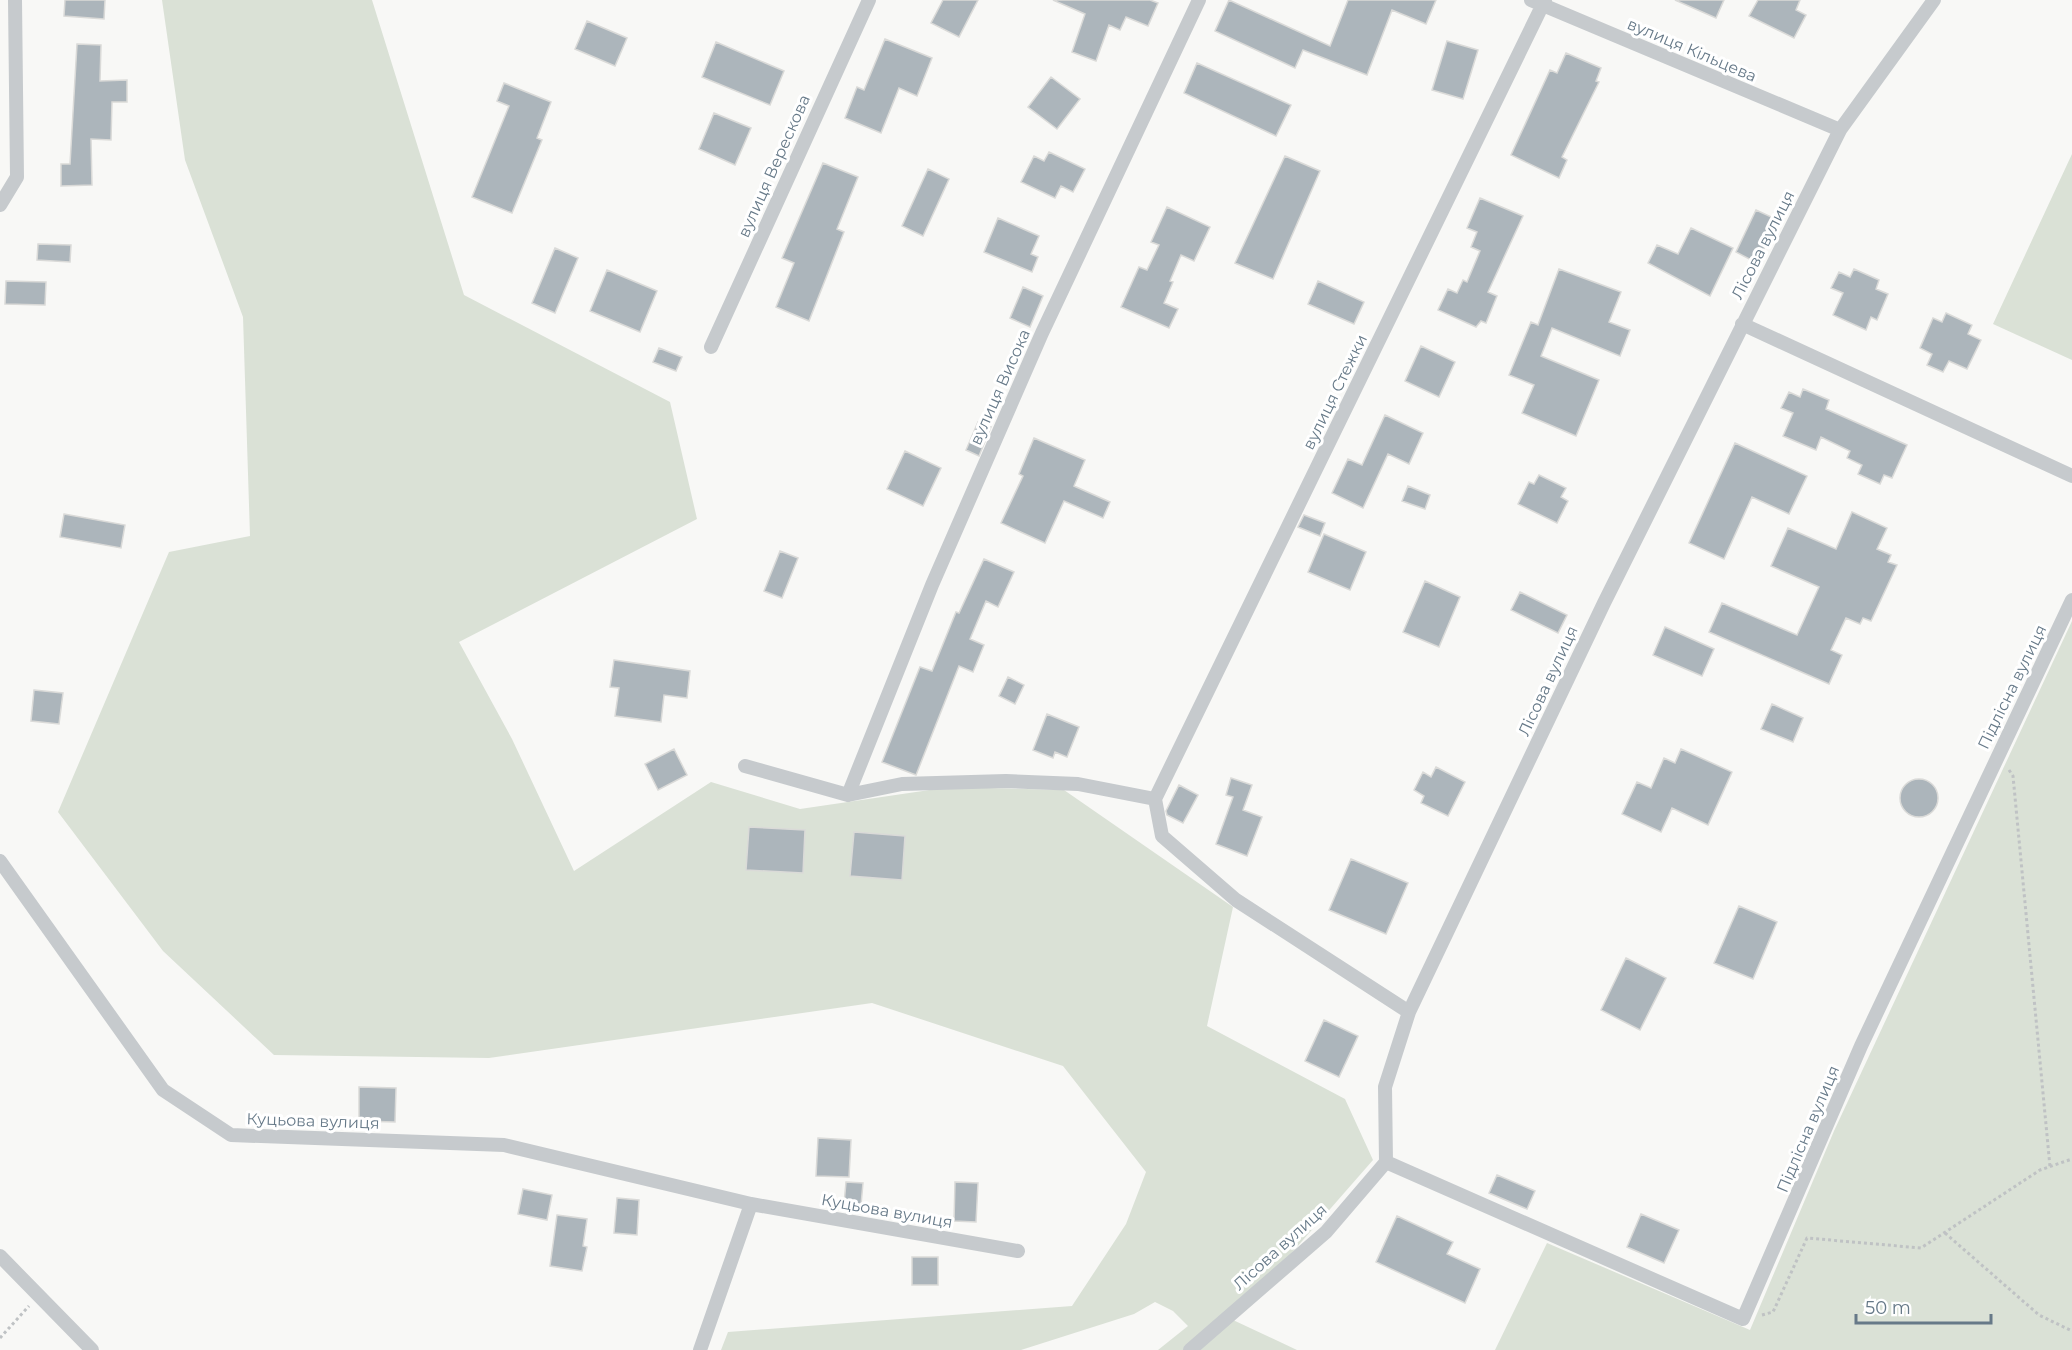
<svg xmlns="http://www.w3.org/2000/svg" width="2072" height="1350" font-family="Montserrat,sans-serif">
<style>
.green{fill:#dae1d6}
.building{fill:#acb5bb;stroke:#dadad8;stroke-width:1.5}
.lines{fill:none;stroke-linecap:round;stroke-linejoin:round}
.path{stroke:#bfc2c4;stroke-width:3;stroke-dasharray:3 3;stroke-linecap:butt}
.street{stroke:#c6cacd;stroke-width:14}
.labels{text-anchor:middle;dominant-baseline:central;stroke-width:6;stroke-linejoin:round;paint-order:stroke}
.street-label{font-size:16px;fill:#667988;stroke:#fff}
</style>
<rect width="100%" height="100%" fill="#f8f8f6"/>
<path class="green" d="M162,0H372L464,295L670,402L697,519L459,642L512,739L574,871L711,782L800,809L950,787L1064,790L1233,907L1207,1026L1345,1099L1373,1160L1233,1320L1297,1350H1158L1188,1326L1173,1311L1155,1302L1134,1314L1021,1350H721L728,1332L1072,1306L1126,1224L1146,1172L1063,1066L872,1003L489,1058L274,1055L163,951L58,812L169,552L250,536L243,317L185,160Z
M2072,154V360L1993,324Z
M2072,621V1350H1495L1547,1243L1750,1330L1834,1131Z"/>
<path class="building" d="M65,0H105L104,19L64,16Z
M943,0H978L959,37L931,23Z
M1053,0H1150L1158,3L1148,26L1126,17L1120,30L1109,25L1096,61L1072,52L1085,14Z
M1229,0L1330,46L1348,0H1436L1426,24L1392,10L1367,75L1303,50L1295,68L1215,31Z
M1675,0H1724L1716,18Z
M1758,0H1800L1796,10L1806,15L1794,38L1749,16Z
M587,21L627,38L615,66L575,49Z
M885,39L932,58L917,96L899,88L881,133L845,118L857,87L864,90Z
M1447,41L1478,50L1463,99L1432,90Z
M716,42L784,71L770,105L702,77Z
M77,44L101,45L100,81L127,80V102H112L111,140L91,139L92,185L61,186V164H70Z
M1566,53L1601,68L1596,81L1599,82L1562,157L1567,160L1559,178L1511,155L1550,70L1557,73Z
M1197,63L1291,105L1276,136L1184,93Z
M1051,77L1080,99L1057,129L1028,107Z
M504,83L551,102L537,138L542,140L512,213L472,197L509,106L497,101Z
M714,113L751,128L735,165L699,149Z
M1049,152L1085,169L1073,192L1061,186L1055,198L1021,182L1034,156L1044,161Z
M1285,156L1320,171L1273,279L1235,263Z
M823,163L858,177L837,229L844,232L809,321L776,307L794,263L782,258Z
M928,169L949,179L923,236L902,226Z
M1480,198L1523,216L1488,292L1497,296L1486,323L1481,321L1476,327L1438,310L1448,289L1457,293L1463,280L1467,282L1480,251L1471,247L1477,232L1467,228Z
M1167,207L1210,227L1194,261L1181,255L1170,281L1173,282L1164,303L1178,309L1169,328L1121,307L1139,267L1147,270L1159,245L1151,242Z
M1756,210L1778,220L1757,263L1736,252Z
M998,218L1039,236L1031,254L1038,257L1032,272L984,252Z
M1691,228L1733,248L1710,296L1648,263L1657,245L1678,254Z
M38,244L71,245L70,262L37,260Z
M555,248L578,258L555,313L532,303Z
M1559,269L1621,292L1609,322L1630,330L1620,356L1552,328L1541,356L1599,380L1576,436L1522,413L1534,385L1509,375L1531,322L1538,325Z
M1854,269L1879,280L1876,289L1888,294L1877,320L1871,317L1866,330L1833,315L1843,293L1831,288L1839,272L1850,277Z
M607,270L657,291L640,332L590,311Z
M6,281L46,282L45,305L5,304Z
M1318,281L1364,302L1354,324L1308,304Z
M1023,287L1043,296L1030,327L1010,318Z
M1946,313L1972,325L1968,334L1981,340L1967,369L1949,361L1943,372L1927,365L1932,354L1920,348L1933,318L1942,322Z
M1421,346L1455,362L1439,397L1405,381Z
M659,348L682,357L676,371L653,362Z
M1803,389L1829,400L1826,409L1907,445L1892,478L1884,475L1880,484L1858,474L1862,465L1847,458L1850,451L1821,437L1816,450L1783,436L1793,413L1781,408L1789,392L1800,397Z
M1385,415L1423,433L1409,464L1388,454L1363,508L1332,493L1348,459L1362,465Z
M978,422L991,427L979,456L966,450Z
M1034,438L1085,460L1074,486L1110,502L1103,518L1064,501L1045,543L1001,523L1023,476L1019,474Z
M1735,443L1807,476L1789,514L1752,497L1724,559L1689,543Z
M905,451L941,468L923,506L887,489Z
M1539,475L1566,488L1561,497L1568,501L1557,523L1518,504L1529,482L1534,484Z
M1408,486L1430,495L1425,509L1402,501Z
M1852,512L1887,528L1877,549L1891,555L1888,562L1897,565L1871,621L1863,618L1860,624L1846,618L1831,650L1842,655L1829,684L1709,632L1722,603L1797,635L1819,587L1771,566L1788,528L1836,549Z
M64,514L125,525L121,548L60,537Z
M1304,515L1325,523L1320,536L1298,527Z
M1324,534L1366,552L1350,590L1308,572Z
M780,551L798,558L782,598L764,591Z
M984,559L1014,572L998,607L986,601L970,639L984,645L973,672L959,666L916,775L882,762L920,667L932,671L956,612L959,613Z
M1425,581L1460,597L1439,647L1403,632Z
M1520,592L1567,615L1558,633L1511,610Z
M1665,627L1714,649L1702,676L1653,655Z
M614,660L690,671L687,698L664,695L661,722L615,716L619,688L610,687Z
M1008,677L1024,685L1015,704L999,696Z
M34,690L63,693L59,724L31,721Z
M1772,704L1803,718L1793,742L1761,729Z
M1047,714L1079,727L1067,757L1055,752L1053,758L1033,750Z
M674,749L687,775L658,790L645,764Z
M1681,749L1732,772L1708,825L1672,808L1661,832L1622,814L1637,782L1651,788L1664,758L1675,763Z
M1436,767L1465,782L1448,816L1421,803L1424,796L1414,790L1423,772L1431,777Z
M1231,778L1252,785L1243,810L1262,817L1247,856L1216,844L1233,797L1226,795Z
M1900 798a19 19 0 1 1 38 0a19 19 0 1 1-38 0Z
M1179,785L1198,795L1183,823L1167,815L1166,811Z
M749,827L805,830L803,873L746,870Z
M854,832L905,836L902,880L850,876Z
M1351,859L1408,883L1386,934L1329,910Z
M1739,906L1777,922L1753,979L1714,963Z
M1626,958L1666,978L1640,1030L1601,1010Z
M1324,1020L1358,1036L1339,1077L1305,1061Z
M359,1087L396,1088L395,1122L359,1121Z
M818,1138L851,1140L849,1177L816,1176Z
M1497,1175L1535,1191L1527,1209L1489,1193Z
M846,1182L863,1183L861,1205L844,1204Z
M955,1182L978,1183L976,1222L954,1221Z
M523,1189L552,1195L547,1220L518,1214Z
M617,1198L639,1200L637,1235L614,1233Z
M1641,1214L1679,1230L1664,1263L1627,1247Z
M557,1215L587,1219L583,1246L587,1247L582,1271L550,1266Z
M1397,1216L1453,1242L1447,1254L1480,1269L1465,1303L1376,1262Z
M912,1257H938V1285H912Z"/>
<g class="lines">
<path class="path" d="M2009,770L2013,776L2050,1167
M1945,1233L2039,1315L2072,1331
M1762,1315L1773,1312L1807,1238L1921,1248L2040,1170L2072,1159
M0,1338L29,1306"/>
<path class="street" d="M1531,0L1840,130
M0,205L17,177L15,0
M1742,324L2072,476
M711,347L869,0
M745,766L848,795L902,784L1006,781L1078,784L1155,799L1162,836L1236,900L1409,1012
M848,795L932,585L1042,333L1199,0
M1155,799L1545,0
M0,861L163,1090L231,1135L504,1145L751,1204L1018,1251
M1386,1162L1743,1319L1861,1046L2072,600
M0,1256L92,1350
M700,1350L751,1204
M1190,1350L1326,1232L1386,1162L1385,1087L1409,1012L1604,603L1840,130L1934,0"/>
</g>
<g class="labels">
<g class="street-label">
<text transform="translate(1692 50) rotate(23)">вулиця Кільцева</text>
<text transform="translate(774 166) rotate(-66)">вулиця Верескова</text>
<text transform="translate(1763 245) rotate(-63)">Лісова вулиця</text>
<text transform="translate(1000 387) rotate(-66)">вулиця Висока</text>
<text transform="translate(1335 392) rotate(-64)">вулиця Стежки</text>
<text transform="translate(1548 681) rotate(-65)">Лісова вулиця</text>
<text transform="translate(2012 687) rotate(-64)">Підлісна вулиця</text>
<text transform="translate(313 1121) rotate(2)">Куцьова вулиця</text>
<text transform="translate(1808 1129) rotate(-67)">Підлісна вулиця</text>
<text transform="translate(887 1211) rotate(10)">Куцьова вулиця</text>
<text transform="translate(1280 1247) rotate(-42)">Лісова вулиця</text>
</g>
</g>
<path d="M1856 1314v9h135v-9" fill="none" stroke="#667988" stroke-width="3"/>
<text x="1865" y="1314" font-size="18" fill="#667988" stroke="#ffffff" stroke-width="4.5" paint-order="stroke">50 m</text>
</svg>
